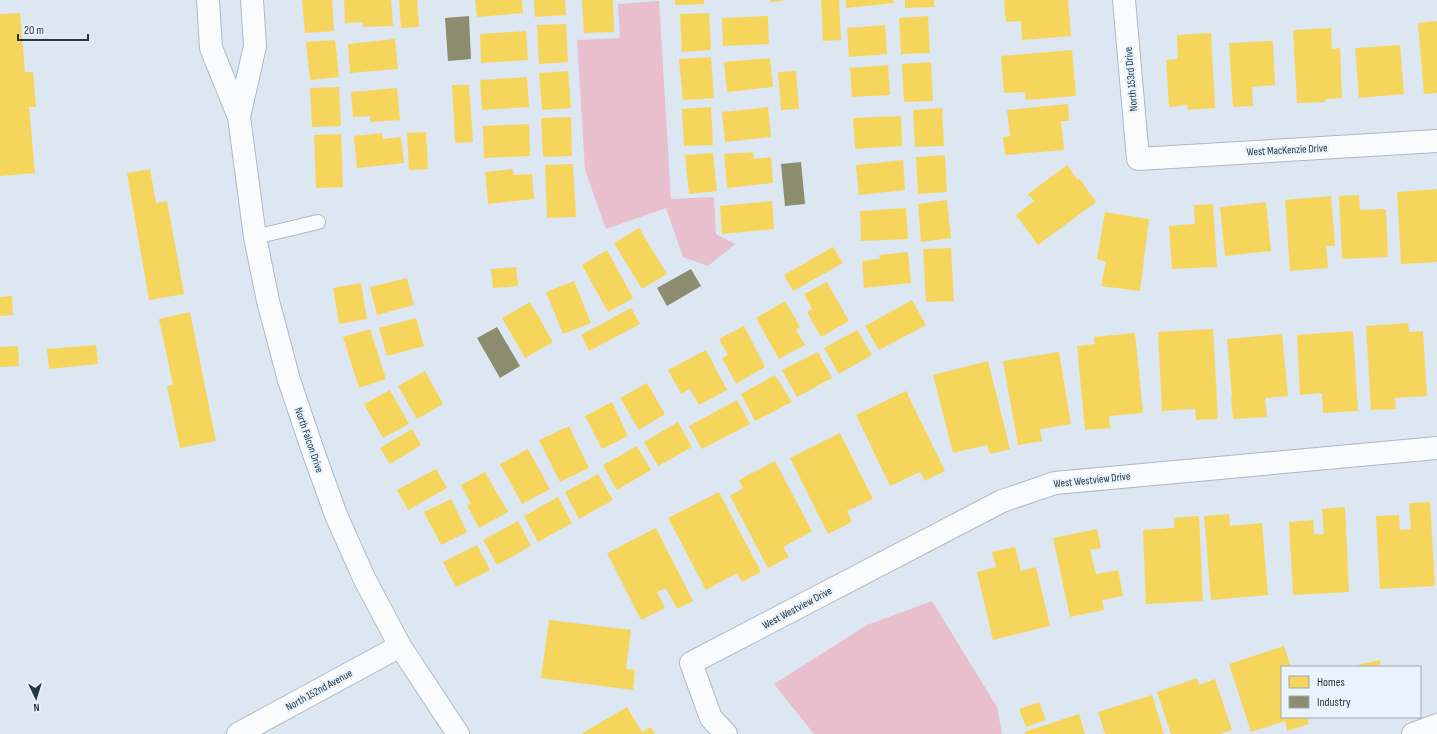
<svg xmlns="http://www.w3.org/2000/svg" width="1437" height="734" font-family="'Sofia Sans Condensed',sans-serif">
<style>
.green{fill:#e9becd}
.homes{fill:#f6d55c}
.industry{fill:#8c8c6e}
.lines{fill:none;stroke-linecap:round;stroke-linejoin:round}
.lane-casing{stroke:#acb9c5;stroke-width:16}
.street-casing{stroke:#acb9c5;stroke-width:24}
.secondary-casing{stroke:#acb9c5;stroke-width:24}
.lane{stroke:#fafbfd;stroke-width:14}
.street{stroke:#fafbfd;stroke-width:22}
.secondary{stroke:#fafbfd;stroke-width:22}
.labels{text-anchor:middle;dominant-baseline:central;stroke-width:4;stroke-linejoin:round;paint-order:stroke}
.street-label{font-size:11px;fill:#253848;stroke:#eaf3fc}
</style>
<rect width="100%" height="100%" fill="#dde7f1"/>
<path class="green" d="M659,1L671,199L714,197L716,234L735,244L708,266L683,257L666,208L606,229L585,170L577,40L620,38L618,4Z
M932,601L997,707L1002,734H814L774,684L867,625Z"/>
<path class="homes" d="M302,0H332L334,31L305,33Z
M344,0H391L393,26L363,27V22L345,23Z
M399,0H417L419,27L401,28Z
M475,0H522L523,13L477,17Z
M534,0H565L566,15L535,17Z
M582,0H613L614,32L584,33Z
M675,0H704V4L675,5Z
M770,0H783V1L770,2Z
M821,0H839L841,40L823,41Z
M846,0H893L894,3L846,8Z
M905,0H934V7L905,8Z
M1004,0H1068L1071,36L1022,40L1021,21L1006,22Z
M20,13L25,72H33L36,107H29L35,173L0,176V14Z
M709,13L711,50L682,52L680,14Z
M768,16L769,44L723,46L722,18Z
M928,16L930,53L901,54L899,18Z
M1437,21V93L1424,94L1418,23Z
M566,24L568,62L539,64L537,25Z
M885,25L887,54L849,57L847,28Z
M1331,28L1332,49L1340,48L1342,98L1325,99V102L1297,103L1293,30Z
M526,31L528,60L481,63L480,34Z
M1211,33L1215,108L1188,110L1187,105L1169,107L1166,60L1178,59L1177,35Z
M395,39L398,69L350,73L348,44Z
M335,40L339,77L310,80L306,42Z
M1273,41L1275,85L1252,87L1253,106L1233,107L1229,43Z
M1400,45L1404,94L1359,98L1355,48Z
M1072,50L1076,96L1026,100L1025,92L1004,93L1001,56Z
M711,57L714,98L683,100L679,59Z
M770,58L773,87L727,92L724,62Z
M931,62L933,101L904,102L902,64Z
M888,65L890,95L852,97L850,68Z
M568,71L571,108L542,110L539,73Z
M796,71L799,109L781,110L778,72Z
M527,77L529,107L482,110L480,80Z
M452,85H469L473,142L455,143Z
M339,87L341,126L312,127L310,88Z
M397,88L400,120L370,122V116L353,117L351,92Z
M1068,104L1069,121H1061L1064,150L1005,155L1003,137L1010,136L1007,110Z
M711,107L713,145L684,146L682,109Z
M768,107L771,137L725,142L722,112Z
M942,108L944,146L915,147L913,110Z
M901,116L902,146L855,149L853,118Z
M571,117L572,156L543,157L541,118Z
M529,124L530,156L484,158L483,126Z
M426,132L428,169L409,170L407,133Z
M382,133L383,139L401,137L404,163L357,168L354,136Z
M341,134L343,187L316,188L314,135Z
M753,152L754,159L771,157L773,183L727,188L724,154Z
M713,153L717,191L689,194L685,155Z
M945,155L947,192L918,194L916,157Z
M903,160L905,190L859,195L856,165Z
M573,164L576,217L547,218L545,165Z
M1067,165L1078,180L1080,179L1096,202L1038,245L1016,215L1034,201L1028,194Z
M150,169L156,203L167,201L184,294L149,300L127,173Z
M513,169L514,175L532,174L534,199L488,204L485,172Z
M1437,189V262L1401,264L1397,192Z
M1359,195L1360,210L1386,209L1388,257L1342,259L1339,196Z
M1331,196L1335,246H1326L1328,268L1290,271L1285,200Z
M947,200L951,238L921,242L918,204Z
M772,201L774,229L722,234L720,206Z
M1266,202L1271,251L1225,256L1220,207Z
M1213,204L1217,267L1172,269L1169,226L1195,224L1194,205Z
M906,208L908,239L861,241L860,211Z
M1105,212L1149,219L1140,291L1101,286L1106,262L1097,259Z
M639,228L667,274L642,289L614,243Z
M833,247L843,263L793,291L784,275Z
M951,248L954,301L926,302L923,249Z
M607,250L633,298L608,312L582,265Z
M908,252L911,283L864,288L862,261L880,259L879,255Z
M516,267L518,286L493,288L491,269Z
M407,278L414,305L377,315L370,287Z
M574,281L591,323L563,334L546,292Z
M827,282L849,321L821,337L807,312L812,309L804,294Z
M361,283L367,319L339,324L333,288Z
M12,296L13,315L0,316V297Z
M912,300L926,325L879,350L865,326Z
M785,301L800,327L796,330L805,345L779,359L756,318Z
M530,302L553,342L525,358L502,318Z
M631,308L640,324L589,351L581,335Z
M190,312L216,441L180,448L167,386L173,385L159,319Z
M416,318L424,346L387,356L379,328Z
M1408,323L1409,332L1423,331L1427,396L1395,398L1396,409L1371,410L1366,326Z
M744,326L765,367L736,384L722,358L728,355L719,339Z
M370,329L386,379L359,388L343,337Z
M1213,329L1218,419L1196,420L1195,409L1162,411L1158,332Z
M857,330L872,355L839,374L824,348Z
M1353,331L1358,411L1323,413L1322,393L1300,395L1297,335Z
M1135,333L1143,413L1109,416L1110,428L1085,430L1077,346L1095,344L1094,337Z
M1282,334L1288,396L1265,398L1267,417L1233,419L1231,397H1232L1227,339Z
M96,345L98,364L49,369L47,349Z
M18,346L19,366L0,367V347Z
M706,350L727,390L699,405L690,389L681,394L668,370Z
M818,352L832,378L797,397L782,370Z
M1059,352L1071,424L1040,429L1042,441L1018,445L1003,361Z
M988,361L1010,449L990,454L987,445L953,453L933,375Z
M425,371L443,404L417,419L398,386Z
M775,375L792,402L755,421L741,394Z
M647,383L665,414L639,430L620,398Z
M390,390L409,424L383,438L364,404Z
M906,391L945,471L925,481L920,472L890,486L856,415Z
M737,400L750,424L702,449L689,426Z
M612,402L628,436L602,449L585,416Z
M678,422L692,447L658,466L644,442Z
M569,426L589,468L560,482L539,440Z
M412,429L421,445L390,464L380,448Z
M840,433L873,499L847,511L852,522L828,534L790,458Z
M637,446L651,470L617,490L603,465Z
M528,449L550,489L522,504L500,464Z
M775,461L812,531L783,547L789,557L768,568L730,496L743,488L739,480Z
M436,469L447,488L408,510L397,490Z
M485,472L508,512L479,528L467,505L471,504L461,485Z
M598,474L613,500L579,519L565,492Z
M719,492L761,572L742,582L737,573L706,590L668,518Z
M558,497L572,523L538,542L524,516Z
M451,499L467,532L441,545L424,512Z
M1430,502L1435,586L1380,589L1376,516L1399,515L1400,530L1411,529L1409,503Z
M1345,507L1349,592L1293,595L1289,522L1313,520L1314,534H1324L1322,509Z
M1229,514L1230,526L1262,523L1268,595L1211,600L1204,516Z
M1199,516L1203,601L1146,604L1143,530L1174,528V518Z
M518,521L531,546L497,565L483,540Z
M656,528L693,601L677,609L666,588L657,592L665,608L641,620L607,553Z
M1097,529L1101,548L1090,550L1096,574L1118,570L1123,596L1102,600L1104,610L1070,617L1053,538Z
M477,545L490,570L456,587L443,562Z
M1015,547L1021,571L1036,567L1050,626L993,640L977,572L996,567L992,552Z
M549,620L631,630L626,669L635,670L633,690L541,678Z
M1284,646L1291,667H1282V717H1307L1309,724L1287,731L1285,721L1251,732L1229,664Z
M1380,660L1381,667H1358V665Z
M1197,678L1199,685L1215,679L1232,730L1220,734H1171L1157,692Z
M1152,695L1164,734H1105L1098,712Z
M1039,702L1046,720L1026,727L1019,709Z
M627,707L642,732L651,727L655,734H581Z
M1079,714L1085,734H1025L1024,732Z"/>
<path class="industry" d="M469,16L471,59L448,61L445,18Z
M801,162L805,204L785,206L781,164Z
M691,269L701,286L667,306L657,288Z
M497,327L520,366L500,378L477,338Z"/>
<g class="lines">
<defs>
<path id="lane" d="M255,237L318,222"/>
<path id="street" d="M1124,0L1138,159L1437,141
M726,734L711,718L691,663L1002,501L1055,483L1437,448
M1413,734L1437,725"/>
<path id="secondary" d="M208,0L211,48L239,117L255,237L268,301L289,380L314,454L336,515L364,578L400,646L458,734
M239,117L255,46L252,0
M238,734L400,646"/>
</defs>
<use href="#lane" class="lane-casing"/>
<use href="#street" class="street-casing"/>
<use href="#secondary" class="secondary-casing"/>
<use href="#lane" class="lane"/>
<use href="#street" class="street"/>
<use href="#secondary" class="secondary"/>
</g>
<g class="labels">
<g class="street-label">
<text transform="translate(1131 79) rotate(-95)">North 153rd Drive</text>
<text transform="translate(1287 150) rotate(-3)">West MacKenzie Drive</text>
<text transform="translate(309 440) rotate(71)">North Falcon Drive</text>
<text transform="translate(1092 480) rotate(-6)">West Westview Drive</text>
<text transform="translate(797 608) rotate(-28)">West Westview Drive</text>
<text transform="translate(319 690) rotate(-29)">North 152nd Avenue</text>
</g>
</g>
<rect x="1281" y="666" width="140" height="52" fill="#eaf3fc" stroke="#9ba8b4"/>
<rect x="1289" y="676" width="20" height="12" fill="#f6d55c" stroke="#9ba8b4"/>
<text x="1317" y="686" font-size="12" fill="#253848">Homes</text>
<rect x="1289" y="696" width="20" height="12" fill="#8c8c6e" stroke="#9ba8b4"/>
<text x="1317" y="706" font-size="12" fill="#253848">Industry</text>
<g transform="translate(36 698) rotate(176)" stroke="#eaf3fc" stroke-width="3" paint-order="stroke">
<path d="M0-3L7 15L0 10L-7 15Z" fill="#253848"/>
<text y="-6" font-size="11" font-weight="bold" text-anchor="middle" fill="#253848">N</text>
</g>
<path d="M18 34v6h70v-6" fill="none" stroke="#253848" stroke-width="2"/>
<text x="24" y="34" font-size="12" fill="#253848" stroke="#eaf3fc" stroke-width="3" paint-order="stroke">20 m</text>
</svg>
